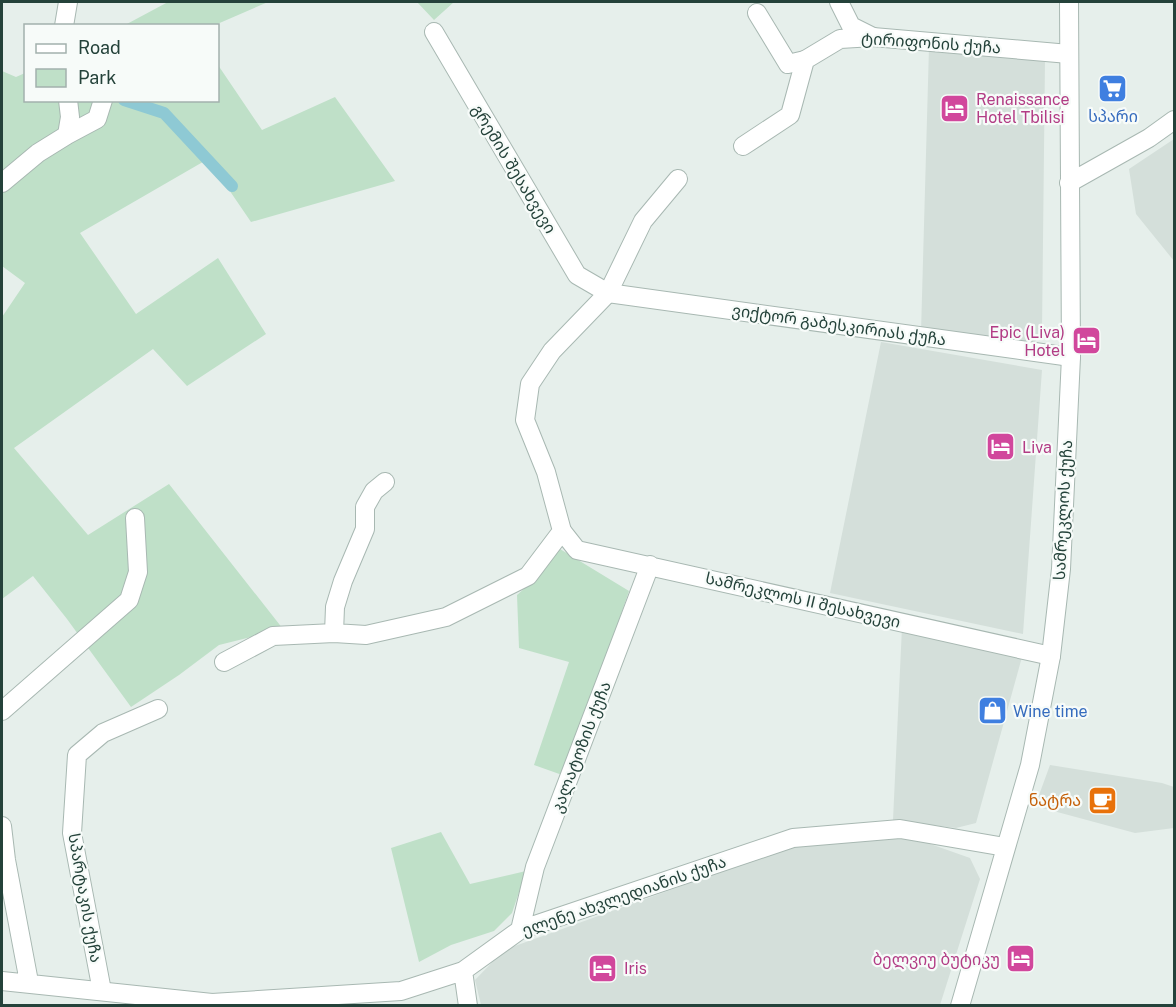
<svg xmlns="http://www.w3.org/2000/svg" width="1176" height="1007" font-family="'Public Sans','Noto Sans Georgian',sans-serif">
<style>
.built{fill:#d4dfda}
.green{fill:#bfe0c8}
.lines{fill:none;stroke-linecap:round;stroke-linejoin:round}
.stream{stroke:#8ec9d4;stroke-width:12}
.service-casing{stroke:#a8b8b2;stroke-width:20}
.minor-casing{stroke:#a8b8b2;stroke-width:20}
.tertiary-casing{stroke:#a8b8b2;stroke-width:20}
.service{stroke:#fff;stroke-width:18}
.minor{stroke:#fff;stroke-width:18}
.tertiary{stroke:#fff;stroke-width:18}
.labels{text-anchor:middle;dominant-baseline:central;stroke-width:4.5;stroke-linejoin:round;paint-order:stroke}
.street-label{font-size:16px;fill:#24423a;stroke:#f7fbf9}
.hotel-label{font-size:16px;fill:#b23c85;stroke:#f7fbf9;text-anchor:start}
.shop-label{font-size:16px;fill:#366cbe;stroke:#f7fbf9}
.food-label{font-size:16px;fill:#c56008;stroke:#f7fbf9;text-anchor:end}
</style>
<rect width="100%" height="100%" fill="#e6efeb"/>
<path class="built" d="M929,47L1045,60L1042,331L1034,343L921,332Z
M1174,139V261L1136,214L1129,169Z
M881,342L1042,370L1023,634L830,593Z
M902,627L1022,657L976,823L956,828L893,820Z
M1050,765L1162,783L1174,787V828L1135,833L1035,806Z
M905,835L970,858L980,879L940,1005H481L475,980L504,950L812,839Z"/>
<path class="green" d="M168,2H268L215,25H125Z
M417,2H454L434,20Z
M218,65L262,130L335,97L395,181L251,222L208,159L80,233L136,314L218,258L266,334L187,386L153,349L14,448L88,535L169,484L283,629L219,645L179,675L131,707L67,619L33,576L2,599V317L25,283L2,266V71L16,77L25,73L26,100H218Z
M560,549L629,591L565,776L534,765L569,662L519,648L517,595L534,580Z
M441,832L470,884L526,871L512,913L494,931L451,945L419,962L391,848Z"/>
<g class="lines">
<path class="stream" d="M124,100L164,113L232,186"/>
<defs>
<path id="service" d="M839,2L851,26L873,37
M757,13L788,64L805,60
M64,26L68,2
M434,32L577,275L608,293
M67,135L97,119L103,100
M2,183L38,153L67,135L70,117L68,100
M334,633L335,607L343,581L365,529V507L374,491L385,482
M224,662L273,636L334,633L366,635L446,617L528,576L562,531L546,472L525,420L530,384L552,351L608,293L643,221L678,179
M102,991L72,833L77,755L103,733L158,709"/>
<path id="minor" d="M743,146L790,115L805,60L840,39L873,37L1069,54
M608,293L1071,357
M562,531L577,550L1051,656
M2,711L129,600L138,572L135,518
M2,826L6,860L29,982
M520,930L535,867L650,565
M463,971L468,1006
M2,981L212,1003L401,991L463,971L520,930L793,838L900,829L1005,847"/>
<path id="tertiary" d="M1069,183L1149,138L1174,120
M960,1006L1030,765L1051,656L1061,569L1071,357L1069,2"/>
</defs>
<use href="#service" class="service-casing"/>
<use href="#minor" class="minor-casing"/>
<use href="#tertiary" class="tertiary-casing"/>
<use href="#service" class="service"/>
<use href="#minor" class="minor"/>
<use href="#tertiary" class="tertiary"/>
</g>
<defs>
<symbol id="supermarket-square" viewBox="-11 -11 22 22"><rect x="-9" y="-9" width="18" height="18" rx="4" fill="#3f7fe0" stroke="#f7fbf9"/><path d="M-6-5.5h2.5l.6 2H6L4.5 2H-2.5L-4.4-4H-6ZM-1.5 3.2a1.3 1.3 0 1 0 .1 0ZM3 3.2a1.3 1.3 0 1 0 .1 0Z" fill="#fff"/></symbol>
<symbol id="hotel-square" viewBox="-11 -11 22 22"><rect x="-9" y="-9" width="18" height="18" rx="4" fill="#d1479c" stroke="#f7fbf9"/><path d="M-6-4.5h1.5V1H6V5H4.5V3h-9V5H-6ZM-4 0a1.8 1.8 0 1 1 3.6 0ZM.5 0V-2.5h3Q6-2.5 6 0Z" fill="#fff"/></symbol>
<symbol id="shop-square" viewBox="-11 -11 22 22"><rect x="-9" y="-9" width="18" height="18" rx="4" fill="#3f7fe0" stroke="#f7fbf9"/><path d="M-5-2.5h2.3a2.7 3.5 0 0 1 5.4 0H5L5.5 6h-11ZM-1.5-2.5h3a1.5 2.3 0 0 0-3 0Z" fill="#fff"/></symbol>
<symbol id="cafe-square" viewBox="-11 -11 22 22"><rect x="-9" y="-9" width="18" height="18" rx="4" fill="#e8710a" stroke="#f7fbf9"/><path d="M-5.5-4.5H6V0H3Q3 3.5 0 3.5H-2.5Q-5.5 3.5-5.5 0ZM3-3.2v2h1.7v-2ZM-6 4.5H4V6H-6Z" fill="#fff"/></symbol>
</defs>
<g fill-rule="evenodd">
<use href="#supermarket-square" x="1096" y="72" width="33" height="33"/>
<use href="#hotel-square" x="938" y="92" width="33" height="33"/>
<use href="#hotel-square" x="1070" y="324" width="33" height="33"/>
<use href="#hotel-square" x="984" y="430" width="33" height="33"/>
<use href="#shop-square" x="976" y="694" width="33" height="33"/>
<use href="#cafe-square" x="1086" y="784" width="33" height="33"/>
<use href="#hotel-square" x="1004" y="942" width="33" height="33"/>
<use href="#hotel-square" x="586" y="952" width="33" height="33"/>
</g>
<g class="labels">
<g class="street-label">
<text transform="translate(931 43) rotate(4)">ტირიფონის ქუჩა</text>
<text transform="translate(514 169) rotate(59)">გრემის შესახვევი</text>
<text transform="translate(839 325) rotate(8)">ვიქტორ გაბესკირიას ქუჩა</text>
<text transform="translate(1063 510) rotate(-87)">სამრეკლოს ქუჩა</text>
<text transform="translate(803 600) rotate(13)">სამრეკლოს II შესახვევი</text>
<text transform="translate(581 747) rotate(-69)">კალატოზის ქუჩა</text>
<text transform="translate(624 896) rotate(-19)">ელენე ახვლედიანის ქუჩა</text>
<text transform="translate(85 898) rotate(80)">სპარტაკის ქუჩა</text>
</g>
<g class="hotel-label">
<text x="976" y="99">Renaissance<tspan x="976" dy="18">Hotel Tbilisi</tspan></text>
<text x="1065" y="332" text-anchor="end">Epic (Liva)<tspan x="1065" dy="18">Hotel</tspan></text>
<text x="1022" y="447">Liva</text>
<text x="1000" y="959" text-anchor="end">ბელვიუ ბუტიკუ</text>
<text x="624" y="968">Iris</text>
</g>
<g class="shop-label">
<text x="1113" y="116">სპარი</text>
<text x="1013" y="711" text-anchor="start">Wine time</text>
</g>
<g class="food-label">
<text x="1081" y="800">ნატრა</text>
</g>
</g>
<rect width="1176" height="1007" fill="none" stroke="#24423a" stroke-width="6"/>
<rect x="24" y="24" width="195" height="78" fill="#f7fbf9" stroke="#a3b1ad" stroke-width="1.5"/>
<rect x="36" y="44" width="30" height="9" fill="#ffffff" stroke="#a3b1ad" stroke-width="1.5"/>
<text x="78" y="54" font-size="18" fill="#24423a">Road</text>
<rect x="36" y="69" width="30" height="18" fill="#bfe0c8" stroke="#a3b1ad" stroke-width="1.5"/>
<text x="78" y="84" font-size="18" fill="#24423a">Park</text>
</svg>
